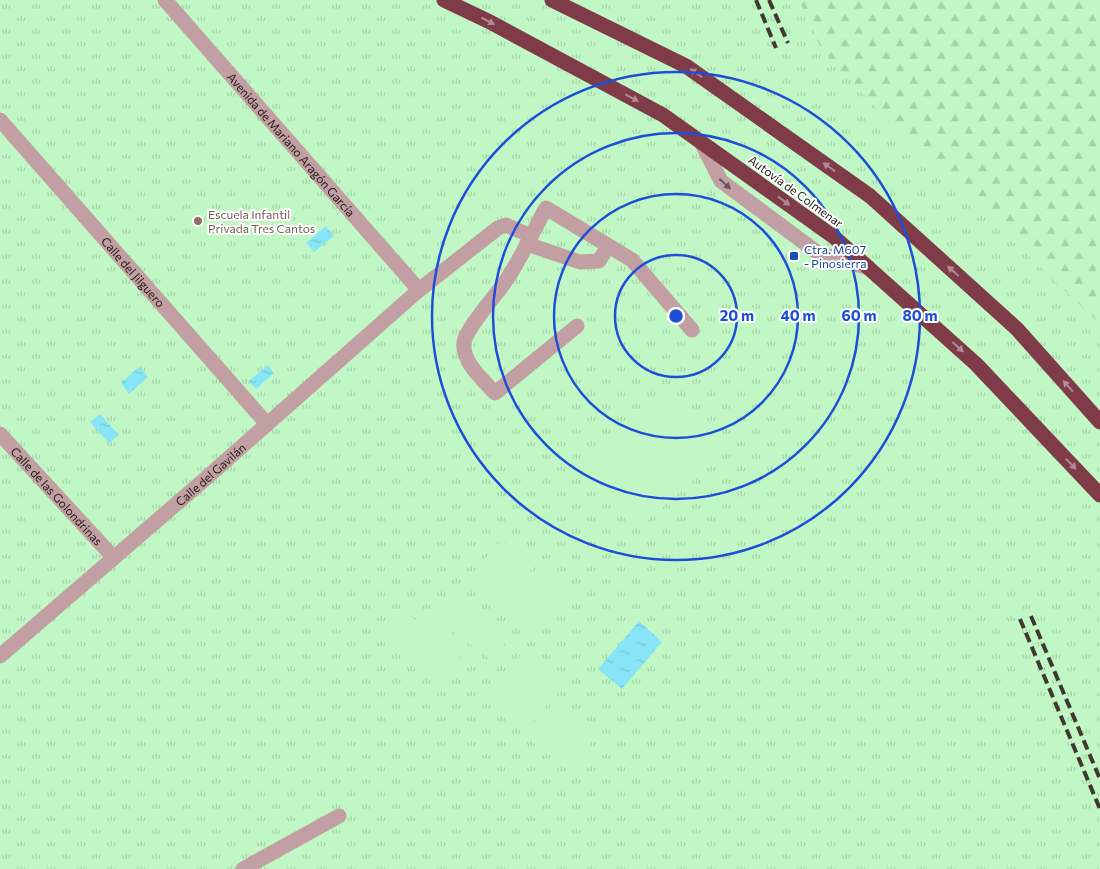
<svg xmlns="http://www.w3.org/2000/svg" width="1100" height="869" font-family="Commissioner,sans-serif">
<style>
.grass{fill:url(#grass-tufts)}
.forest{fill:url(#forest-firs)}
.garden{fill:#c0f7c4}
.water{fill:url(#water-ripples)}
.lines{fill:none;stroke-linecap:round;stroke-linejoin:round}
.minor{stroke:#c29fa3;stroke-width:15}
.highway{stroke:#7f3c48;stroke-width:15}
.rail{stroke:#403931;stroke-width:4;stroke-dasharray:10 5;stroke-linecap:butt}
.oneway{fill:#b28a91}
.oneway2{fill:#6a5654}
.ring{fill:none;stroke:#1d4ed8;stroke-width:2.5}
.education-dot{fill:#8d6e63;stroke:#fff;stroke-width:2}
.transit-dot{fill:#1a4fb4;stroke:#fff;stroke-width:2}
.labels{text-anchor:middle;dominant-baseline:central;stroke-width:4;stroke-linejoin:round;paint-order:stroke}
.street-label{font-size:12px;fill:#221b13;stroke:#fff}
.education-label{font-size:12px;fill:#785e54;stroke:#fff;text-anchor:start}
.transit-label{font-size:12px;fill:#164399;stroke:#fff;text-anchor:start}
.centre{fill:#1d4ed8;stroke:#fff;stroke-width:2.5}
.ring-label{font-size:15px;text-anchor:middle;font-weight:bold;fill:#1d4ed8;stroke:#fff;stroke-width:4;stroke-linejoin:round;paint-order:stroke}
</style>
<defs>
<pattern id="grass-tufts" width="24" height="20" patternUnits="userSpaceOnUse" patternTransform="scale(1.25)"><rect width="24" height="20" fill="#c0f7c4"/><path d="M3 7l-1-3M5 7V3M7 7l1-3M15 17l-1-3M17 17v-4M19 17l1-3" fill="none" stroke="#a5d3a8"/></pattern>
<pattern id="forest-firs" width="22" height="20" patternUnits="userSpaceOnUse" patternTransform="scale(1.25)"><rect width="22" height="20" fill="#c0f7c4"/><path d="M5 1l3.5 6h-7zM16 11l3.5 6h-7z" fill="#a5d3a8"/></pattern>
<pattern id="water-ripples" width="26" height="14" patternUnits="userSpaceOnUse" patternTransform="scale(1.25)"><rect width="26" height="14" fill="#87e5f7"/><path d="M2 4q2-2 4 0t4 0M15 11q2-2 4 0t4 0" fill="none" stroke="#74c4d3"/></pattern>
</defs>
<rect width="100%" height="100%" fill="#fcf4eb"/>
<path class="grass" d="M0,0H1100V869H0Z"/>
<path class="forest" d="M799,0H1100V324L909,142L823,52Z"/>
<path class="garden" d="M668,386L727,450L638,529L580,465Z
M501,540L534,567L498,610L465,583Z
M537,569L569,596L533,639L501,612Z
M454,591L512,634L492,661L434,618Z
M403,611L462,654L442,681L383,638Z
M524,651L564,684L526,730L486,698Z
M553,704L597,733L576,765L528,740Z"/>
<path class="water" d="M326,226L334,236L314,252L306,243Z
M268,365L274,373L256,389L249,381Z
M139,367L148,377L129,394L121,383Z
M100,414L119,435L109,443L90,422Z
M639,621L662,642L622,689L598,669Z"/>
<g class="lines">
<g class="minor">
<path id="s1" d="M165,0L419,290"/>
<path id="s2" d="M0,120L267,424"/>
<path d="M701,142L721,181L818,253L869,268"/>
<path d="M527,244L580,262L599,261L608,246"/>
<path d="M577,326L495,393C483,380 461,361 464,342C467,327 498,293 507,279C522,257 533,231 546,208L632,260L692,330"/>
<path id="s3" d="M0,434L114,558"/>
<path id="s4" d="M0,656L204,480L419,290L498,228L506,225L531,236"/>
<path d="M243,869L339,816"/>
</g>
<path class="highway" d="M444,0L488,21L663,115L834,237L976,364L1100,495
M552,0L686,66L870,196L1017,329L1100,422"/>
<path class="rail" d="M756,0L776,48
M769,0L788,43
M1031,616L1100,779
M1020,619L1100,809"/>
</g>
<defs><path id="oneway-solid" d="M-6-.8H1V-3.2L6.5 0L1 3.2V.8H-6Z" transform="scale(1.25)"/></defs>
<g class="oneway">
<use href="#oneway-solid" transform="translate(488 21) rotate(27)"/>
<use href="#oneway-solid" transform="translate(696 73) rotate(-145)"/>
<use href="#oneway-solid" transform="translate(632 98) rotate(28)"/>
<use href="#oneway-solid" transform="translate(829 167) rotate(-145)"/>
<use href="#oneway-solid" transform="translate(784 201) rotate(36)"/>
<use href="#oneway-solid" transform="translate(953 271) rotate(-138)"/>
<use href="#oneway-solid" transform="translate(958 347) rotate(42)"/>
<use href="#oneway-solid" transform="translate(1068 386) rotate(-132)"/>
<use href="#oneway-solid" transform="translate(1071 464) rotate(46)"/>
</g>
<use class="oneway2" href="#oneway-solid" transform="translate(725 184) rotate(42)"/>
<g class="ring">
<circle cx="676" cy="316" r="61"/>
<circle cx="676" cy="316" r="122"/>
<circle cx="676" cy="316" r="183"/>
<circle cx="676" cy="316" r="244"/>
</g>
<circle class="education-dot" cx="198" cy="221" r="5"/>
<rect class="transit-dot" x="789" y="251" width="10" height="10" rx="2.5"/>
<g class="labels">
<g class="street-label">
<text stroke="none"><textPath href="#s1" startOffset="192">Avenida de Mariano Aragón García</textPath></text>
<text transform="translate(796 191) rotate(36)">Autovía de Colmenar</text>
<text stroke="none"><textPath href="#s2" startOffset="202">Calle del Jilguero</textPath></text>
<text stroke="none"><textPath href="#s4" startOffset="278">Calle del Gavilán</textPath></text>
<text stroke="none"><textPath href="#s3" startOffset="84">Calle de las Golondrinas</textPath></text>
</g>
<g class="education-label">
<text x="208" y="214">Escuela Infantil<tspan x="208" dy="14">Privada Tres Cantos</tspan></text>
</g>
<g class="transit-label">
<text x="804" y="249">Ctra. M607<tspan x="804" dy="14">- Pinosierra</tspan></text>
</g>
</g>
<circle cx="676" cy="316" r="8" class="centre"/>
<g class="ring-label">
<text x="737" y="321">20 m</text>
<text x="798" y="321">40 m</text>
<text x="859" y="321">60 m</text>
<text x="920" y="321">80 m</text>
</g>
</svg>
